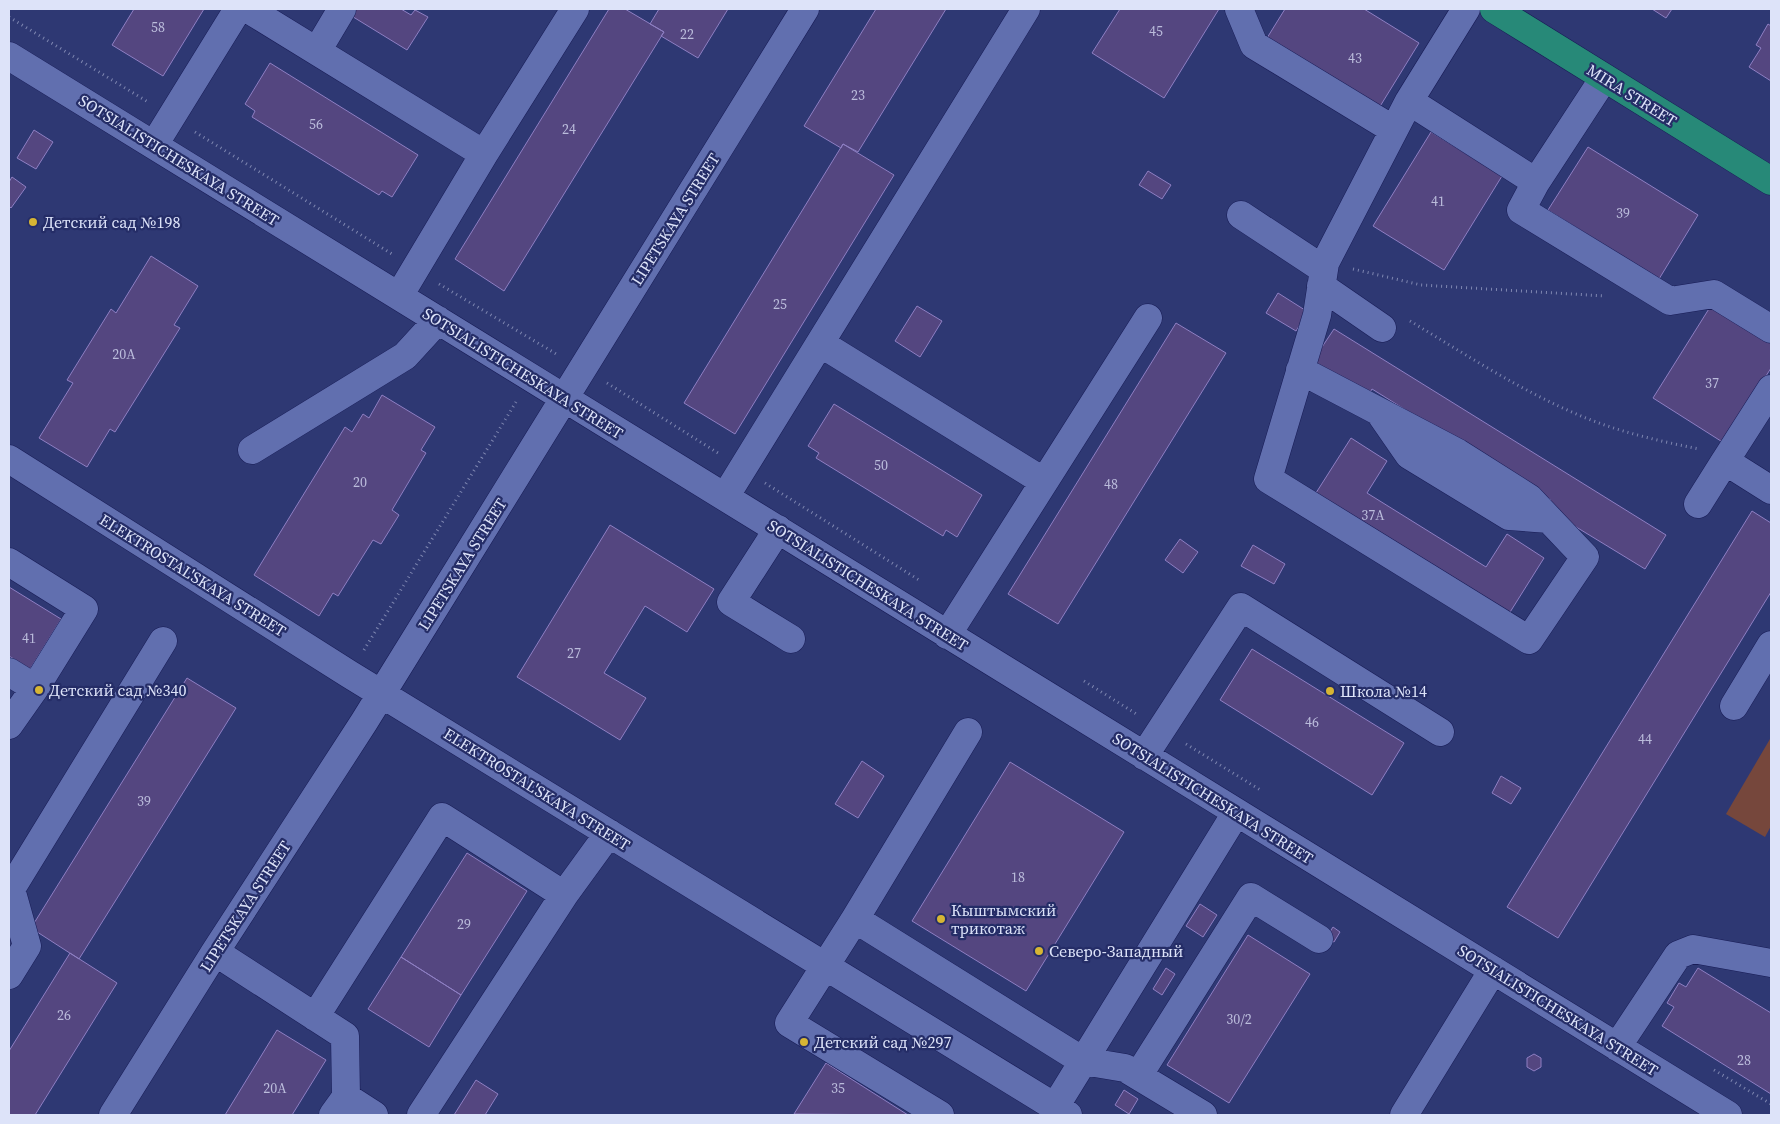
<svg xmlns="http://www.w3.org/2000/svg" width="1780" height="1124" font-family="'Source Serif 4',serif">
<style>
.green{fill:#76473c}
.building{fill:#544680;stroke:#8e7fc3}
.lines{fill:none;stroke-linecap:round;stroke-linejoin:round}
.minor-casing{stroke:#181c56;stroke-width:29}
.major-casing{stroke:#181c56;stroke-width:29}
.path{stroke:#7f87b1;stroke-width:3;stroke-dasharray:1 4;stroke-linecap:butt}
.minor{stroke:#616faf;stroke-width:28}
.major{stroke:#278978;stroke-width:28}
.poi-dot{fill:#d6b534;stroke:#252d67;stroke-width:2}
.labels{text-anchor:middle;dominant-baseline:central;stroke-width:4.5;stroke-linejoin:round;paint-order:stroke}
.number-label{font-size:14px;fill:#bbbcdb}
.street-label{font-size:16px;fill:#dde3f9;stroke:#252d67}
.poi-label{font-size:16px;fill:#dde3f9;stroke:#252d67;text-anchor:start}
</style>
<rect width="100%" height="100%" fill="#2e3873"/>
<path class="green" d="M1770,739L1771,826L1765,837L1726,814Z"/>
<path class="building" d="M134,9H204L163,76L112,45Z
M354,9H401L411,15L415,10L428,17L407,50L350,15Z
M609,9H625L664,32L504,291L455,259Z
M659,9H728L698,58L661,36L664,32L650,24Z
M876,9H946L858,152L843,144L841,148L804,126Z
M1120,9H1219L1164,98L1092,53Z
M1285,9H1364L1419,43L1379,108L1267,38Z
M1652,9H1672L1666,18Z
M1768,24L1771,26V81L1749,67L1761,48L1756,45Z
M270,63L418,155L392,197L382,191L379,195L252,117L255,111L245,104Z
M34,130L53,142L36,169L17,158Z
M1431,132L1502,176L1444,270L1373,226Z
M843,144L894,175L735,434L684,403Z
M1588,147L1698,215L1659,279L1548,210Z
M1148,171L1171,185L1162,199L1139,185Z
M12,177L26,187L11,208L9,206V182Z
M151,256L198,286L174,325L180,328L115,432L110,429L87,467L39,438L73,383L67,380L111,309L116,313Z
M1278,293L1308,312L1296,331L1266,313Z
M1712,304L1771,342V368L1724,443L1653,398Z
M917,306L942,321L920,357L895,341Z
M1176,323L1226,353L1058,624L1008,594Z
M1334,329L1666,535L1645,569L1545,508L1551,500L1372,389L1367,397L1312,362Z
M382,395L435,427L421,450L426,453L392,510L399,515L381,544L373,540L338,596L333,593L319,616L254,575L345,427L352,432L363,414L369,418Z
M834,404L982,495L957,537L946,530L943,536L816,458L819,453L808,446Z
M1351,438L1387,461L1367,493L1486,567L1507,534L1544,558L1507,617L1314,496Z
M1752,511L1771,523V592L1558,938L1507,907Z
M610,525L714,589L687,632L645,606L604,673L646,698L620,740L517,677Z
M1180,539L1198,552L1183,573L1165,560Z
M1253,545L1285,564L1274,584L1241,566Z
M9,587L61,619L30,669L9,656Z
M1252,649L1404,743L1372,795L1220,700Z
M187,678L236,708L79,959L31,928Z
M862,761L884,776L858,818L835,804Z
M1010,762L1124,832L1026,991L912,921Z
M1501,776L1521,788L1511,804L1492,793Z
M467,853L527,891L461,995L401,957Z
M1200,904L1217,915L1203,937L1186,926Z
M1333,927L1340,932L1334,942L1326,938Z
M1248,935L1310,974L1229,1103L1167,1065Z
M70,953L117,983L35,1115H9V1051Z
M401,957L461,995L429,1047L368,1009Z
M1166,968L1175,974L1162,995L1153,989Z
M1698,968L1771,1013V1094L1662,1026L1674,1007L1667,1003L1679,983L1686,987Z
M277,1030L326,1060L292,1115H225Z
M1534,1054L1541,1058V1067L1534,1071L1527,1067V1058Z
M826,1063L908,1115L794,1114Z
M476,1080L498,1094L485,1115H454Z
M1124,1090L1138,1099L1129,1114L1115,1105Z"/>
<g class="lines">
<defs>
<path id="minor" d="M248,9L484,154
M1239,9L1254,45L1394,130
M317,51L342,9
M9,56L1728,1115
M1604,78L1536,182L1521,210L1670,301L1714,294L1771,329
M1409,101L1536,182
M154,145L238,9
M1241,215L1323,269
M1321,286L1382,328
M399,296L484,154L575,9
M820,343L1043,481
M1300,370L1458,453L1529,498L1585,557L1529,640L1268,479L1317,315L1325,263L1409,101L1466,9
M1771,389L1725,461L1771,490
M1382,416L1409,455L1509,516L1549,519
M252,450L405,356L438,320
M9,459L349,674L1068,1115
M725,497L1026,9
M1698,504L1725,461
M778,529L731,602L791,639
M9,562L84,609L35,688L9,725
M947,635L1148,318
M9,672L35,688
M1734,706L1771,645
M1144,756L1241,607L1440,732
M855,919L1083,1061L1125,1068L1203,1115
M215,952L345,1036L346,1097
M9,975L27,946L11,889L163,641
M315,1017L442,817L564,895
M1617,1047L1678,955L1693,949L1771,963
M1138,1076L1251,897L1319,939
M1055,1107L1236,813
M113,1115L215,952L364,722L805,9
M333,1115L346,1097L374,1115
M421,1115L564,895L609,833
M940,1115L789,1023L855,919L968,732
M1404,1115L1493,970"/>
<path id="major" d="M1494,9L1771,181"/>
</defs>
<use href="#minor" class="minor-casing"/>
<use href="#major" class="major-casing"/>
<path class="path" d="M9,17L148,102
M195,132L392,254
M1353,269L1421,285L1605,296
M439,284L558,355
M1410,321C1465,354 1521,391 1581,416C1619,432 1659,441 1699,449
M607,383L718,453
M765,483L919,580
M364,650L516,402
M1084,681L1138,715
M1186,744L1262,791
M1714,1070L1771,1104"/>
<use href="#minor" class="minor"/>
<use href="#major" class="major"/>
</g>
<g class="poi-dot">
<circle cx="33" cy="222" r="5"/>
<circle cx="39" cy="690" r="5"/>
<circle cx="1330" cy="691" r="5"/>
<circle cx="941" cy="919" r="5"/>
<circle cx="1039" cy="951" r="5"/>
<circle cx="804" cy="1042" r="5"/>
</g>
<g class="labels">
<g class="number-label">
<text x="158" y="27">58</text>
<text x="1156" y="31">45</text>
<text x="687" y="34">22</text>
<text x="1355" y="58">43</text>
<text x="858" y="95">23</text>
<text x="316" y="124">56</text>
<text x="569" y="129">24</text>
<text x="1438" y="201">41</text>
<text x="1623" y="213">39</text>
<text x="780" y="304">25</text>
<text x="124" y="354">20А</text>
<text x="1712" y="383">37</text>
<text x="881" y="465">50</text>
<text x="360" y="482">20</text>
<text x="1111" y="484">48</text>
<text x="1373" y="515">37А</text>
<text x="29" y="638">41</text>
<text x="574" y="653">27</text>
<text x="1312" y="722">46</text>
<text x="1645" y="739">44</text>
<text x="144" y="801">39</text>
<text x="1018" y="877">18</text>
<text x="464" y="924">29</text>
<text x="64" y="1015">26</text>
<text x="1239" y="1019">30/2</text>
<text x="1744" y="1060">28</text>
<text x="275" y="1088">20А</text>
<text x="838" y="1088">35</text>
</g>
<g class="street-label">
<text transform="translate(1632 95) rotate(32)">MIRA STREET</text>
<text transform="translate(179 160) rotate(32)">SOTSIALISTICHESKAYA STREET</text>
<text transform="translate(675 219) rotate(-58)">LIPETSKAYA STREET</text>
<text transform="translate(523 373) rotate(32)">SOTSIALISTICHESKAYA STREET</text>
<text transform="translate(462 564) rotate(-58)">LIPETSKAYA STREET</text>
<text transform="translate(193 575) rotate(32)">ELEKTROSTAL'SKAYA STREET</text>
<text transform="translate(868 585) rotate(32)">SOTSIALISTICHESKAYA STREET</text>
<text transform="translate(537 789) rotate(32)">ELEKTROSTAL'SKAYA STREET</text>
<text transform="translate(1213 798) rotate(32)">SOTSIALISTICHESKAYA STREET</text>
<text transform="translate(245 906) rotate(-57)">LIPETSKAYA STREET</text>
<text transform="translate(1558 1010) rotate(32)">SOTSIALISTICHESKAYA STREET</text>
</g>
<g class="poi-label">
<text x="43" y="222">Детский сад №198</text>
<text x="49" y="690">Детский сад №340</text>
<text x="1340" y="691">Школа №14</text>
<text x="951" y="910">Кыштымский<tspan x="951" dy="18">трикотаж</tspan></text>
<text x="1049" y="951">Северо-Западный</text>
<text x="814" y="1042">Детский сад №297</text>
</g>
</g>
<rect width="1780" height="1124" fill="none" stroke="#dde3f9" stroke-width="20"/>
</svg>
